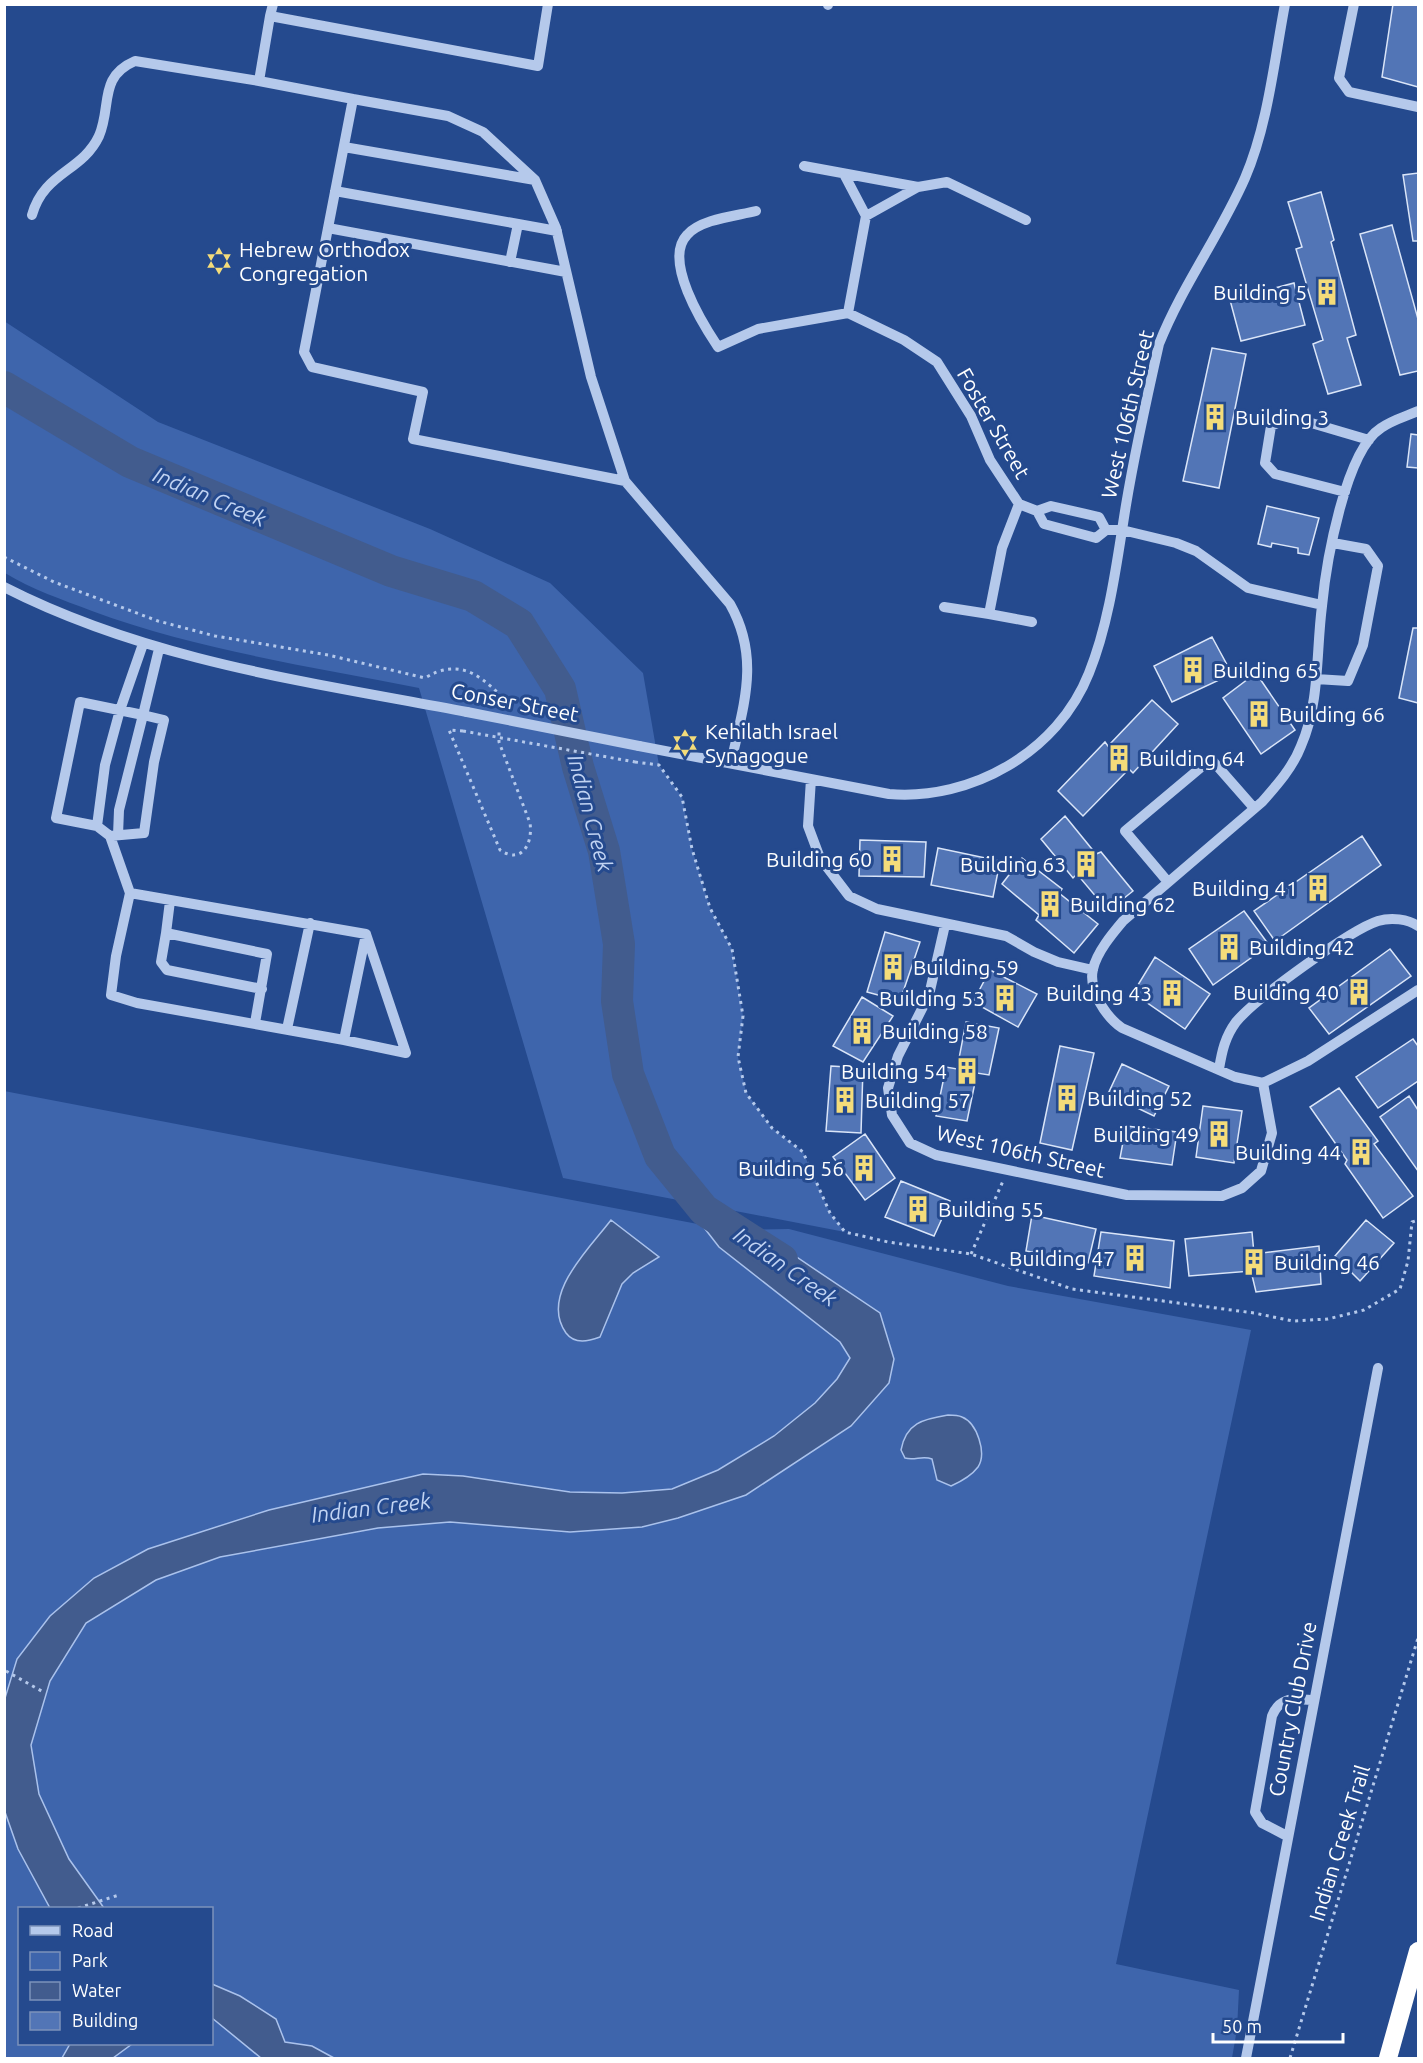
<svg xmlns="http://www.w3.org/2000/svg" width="1423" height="2063" font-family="Ubuntu,sans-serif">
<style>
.green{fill:#3e65ac;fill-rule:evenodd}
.water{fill:#425c8e;stroke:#aac2ec;stroke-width:1.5}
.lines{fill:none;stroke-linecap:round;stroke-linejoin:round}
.river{stroke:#425c8e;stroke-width:32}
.building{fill:#5275b6;stroke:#dae5f8;stroke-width:1.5}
.path{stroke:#b5c9eb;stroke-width:3;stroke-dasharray:3 4.5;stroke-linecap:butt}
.minor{stroke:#b5c9eb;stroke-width:10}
.highway{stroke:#fff;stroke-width:18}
.path-bridge{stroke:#b5c9eb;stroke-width:3;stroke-dasharray:3 4.5;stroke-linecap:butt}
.minor-bridge{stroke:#b5c9eb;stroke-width:10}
.labels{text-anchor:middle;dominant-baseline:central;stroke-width:6;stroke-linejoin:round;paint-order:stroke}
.poi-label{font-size:21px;fill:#fff;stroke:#254a8e;text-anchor:start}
.street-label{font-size:21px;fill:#fff;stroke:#254a8e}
.water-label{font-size:22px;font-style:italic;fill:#c1d3f2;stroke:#254a8e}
</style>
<rect width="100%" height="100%" fill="#254a8e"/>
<path class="green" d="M4,321L158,422L430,529L550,583L643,673L659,765L682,797L692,849L710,908L732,949L743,1016L738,1057L746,1092L772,1128L803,1152L830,1213L845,1232L563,1178L419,688C309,666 198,650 92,611C63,600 31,589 5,573Z
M4,1091L729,1230L789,1229L1008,1286L1251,1330L1116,1964L1239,1990L1237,2029L1232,2058H5ZM20,1908H212V2044H20Z"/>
<path class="water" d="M611,1220L659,1257L633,1273L622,1284L600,1337C589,1341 575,1345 566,1333C539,1295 590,1248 611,1220Z
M702,1225L729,1230L798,1258L880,1313L894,1359L889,1383L851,1426L746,1495L678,1518L642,1527L570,1532L450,1522L378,1528L220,1557L156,1580L86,1623L50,1681L31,1745L39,1794L69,1859L104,1908H50L18,1849L5,1812V1698L17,1659L50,1616L94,1578L148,1549L269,1510L423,1474L463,1476L570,1492L622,1493L672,1489L718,1470L774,1436L815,1403L837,1379L850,1358L840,1342L719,1247Z
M948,1415C952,1415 958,1415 962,1417C977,1423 987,1453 978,1467C972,1475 960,1482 951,1486L937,1480L932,1459C922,1455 915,1461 905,1458L901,1450C906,1423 923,1419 948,1415Z
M212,1984L240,1996L276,2019L285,2042L312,2046L334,2058H261L212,2018Z
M70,2044H132L113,2058H62Z"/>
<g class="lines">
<path class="river" d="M4,387L130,462L391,571L473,596L519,624L560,689L578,767L604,851L619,944L617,1001L628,1074L660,1156L704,1210L782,1260"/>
</g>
<path class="building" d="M1393,4H1418V87L1382,77Z
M1418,173V241H1413L1403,175Z
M1321,192L1334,240L1331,242L1356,335L1347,338L1361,385L1328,394L1313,344L1323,340L1296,249L1302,247L1288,202Z
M1392,225L1418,319V371L1400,375L1360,234Z
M1294,283L1305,325L1241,341L1230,300Z
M1212,348L1246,354L1219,488L1183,481Z
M1411,434L1418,435V468L1407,467Z
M1267,506L1319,518L1309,555L1298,553V548L1272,543L1271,547L1258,544Z
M1413,628H1418V703L1399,698Z
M1212,637L1232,674L1172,702L1154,666Z
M1256,673L1295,730L1261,754L1223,698Z
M1152,700L1178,724L1133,773L1129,769L1083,816L1058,791L1105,742L1108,746Z
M1065,816L1096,854L1101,852L1133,891L1108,911L1077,874L1073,878L1041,839Z
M1362,836L1381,865L1275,941L1254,911Z
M860,840L926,842L924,877L859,876Z
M938,848L1000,861L993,897L931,885Z
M1022,858L1062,889L1059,893L1098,924L1074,953L1036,920L1039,915L1002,884Z
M1244,911L1269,945L1213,985L1189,949Z
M885,932L920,942L900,1001L867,992Z
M1390,949L1411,976L1329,1034L1309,1008Z
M1155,957L1210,994L1185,1029L1133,993Z
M990,970L1037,994L1018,1027L973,1002Z
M862,997L893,1016L863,1062L833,1046Z
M966,1022L999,1028L989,1075L977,1073L967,1121L936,1116L946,1067L957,1069Z
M1413,1039L1418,1046V1081L1378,1108L1356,1077Z
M1060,1046L1094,1053L1072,1150L1040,1143Z
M1122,1064L1169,1086L1154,1116L1108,1094Z
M831,1066L863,1068L861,1133L826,1131Z
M1339,1088L1378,1141L1374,1144L1413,1196L1383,1218L1345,1164L1347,1160L1310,1107Z
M1409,1096L1418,1110V1171L1380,1117Z
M1203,1106L1242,1111L1234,1163L1196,1157Z
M1126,1126L1177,1132L1172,1165L1120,1158Z
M865,1134L895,1178L865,1200L833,1157Z
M901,1181L950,1201L934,1236L885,1217Z
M1032,1215L1096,1229L1088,1263L1026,1251Z
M1366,1220L1394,1243L1360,1281L1335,1256Z
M1101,1232L1174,1241L1170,1288L1094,1276Z
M1252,1232L1254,1254L1319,1246L1321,1284L1256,1292L1251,1271L1189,1276L1185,1239Z"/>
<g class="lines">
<path class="path" d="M4,557L54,582L158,621L215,636L328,655L425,678C456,659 477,672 500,695V704
M463,731L449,730L500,850C522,865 533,843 530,823L499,742V732
M635,762L659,765L682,797L692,849L710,908L732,949L743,1016L738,1057L746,1093L772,1128L803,1152L830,1213L845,1232L888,1242L971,1254L1072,1289L1254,1313L1293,1321L1328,1319L1364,1310L1400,1289L1408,1261L1412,1222L1418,1220
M971,1254L1003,1181
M6,1671L45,1693
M78,1908L119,1895
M1290,2058L1418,1638"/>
<path class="minor" d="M273,4L270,16L538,66L548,4
M1354,4L1339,78L1349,92L1418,107
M828,5V4
M270,16L259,81L353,99
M344,147L535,180
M804,166L918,187L947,182L1026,220
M845,176L866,216L848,313
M335,191L557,231
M756,211C736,216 701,219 687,235C663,260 702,323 718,347L758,329L848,313L904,340L937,362L971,416L990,460L1019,504L1037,511L1044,524L1096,538L1106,530H1122L1176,543L1196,551L1248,588L1322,605
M32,215C44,172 82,172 99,136C112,106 98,77 135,61L259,81
M866,216L918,187
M328,228L566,272
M510,262L518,224
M1418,411C1407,416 1392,420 1381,428C1345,451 1326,564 1322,606C1316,652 1320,703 1301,746C1293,767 1277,785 1262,802L1123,921C1112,934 1097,952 1093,969C1088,990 1106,1017 1122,1028L1235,1077L1263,1083L1308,1061L1418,990
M625,481L413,439L423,392L312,367L304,352L353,99L448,116L483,132L535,180L556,228L591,377L625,481L730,604C761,659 743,706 731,763
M1345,492L1275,474L1265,463L1271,426L1291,417L1369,440
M1037,511L1051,506L1099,517L1106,530
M4,587C149,661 309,682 467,712
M944,607L989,614L1002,548L1019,504
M989,614L1032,622
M1316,679L1348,681L1363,645L1378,566L1366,549L1333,543
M639,746L889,794C971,801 1058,752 1089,673C1110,621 1117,560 1126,505C1135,451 1147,397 1159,344C1182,286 1220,235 1245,178C1268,124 1274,62 1285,4
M811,779L808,826L820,858L849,896L877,909L1006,936L1034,952L1058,962L1093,970
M97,826L105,765L120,710L143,644
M118,835L119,810L143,715L164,720L154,762L144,833L110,836L97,826L56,818L80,702L143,715L159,649
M110,836L130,893L366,934L344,1040L137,1003L111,995L116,956L130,893
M1168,882L1125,831L1211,759L1254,808
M170,901L166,933L267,954L255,1023
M945,925L929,995L898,1056L888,1088L892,1115L910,1143L936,1155L1127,1195L1222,1196L1242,1188L1261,1171L1272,1133L1263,1083
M166,933L161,962L167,970L262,989
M287,1029L310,923
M344,1040L406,1053L366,934
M1219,1069C1222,1051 1225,1037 1236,1022C1255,999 1350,930 1378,921C1391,917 1408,919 1418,926
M1287,1836L1262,1823L1255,1812L1272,1716C1280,1696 1294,1699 1313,1700
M1246,2058L1378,1368"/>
<path class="highway" d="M1388,2058L1418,1951"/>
<path class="path-bridge" d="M463,731L635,762"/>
<path class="minor-bridge" d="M467,712L639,746"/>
</g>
<defs>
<symbol id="synagogue-bare" viewBox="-9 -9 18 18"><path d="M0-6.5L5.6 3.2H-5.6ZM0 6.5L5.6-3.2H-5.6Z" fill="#f4dc7a" stroke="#254a8e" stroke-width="2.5" paint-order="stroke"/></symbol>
<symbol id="building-bare" viewBox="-9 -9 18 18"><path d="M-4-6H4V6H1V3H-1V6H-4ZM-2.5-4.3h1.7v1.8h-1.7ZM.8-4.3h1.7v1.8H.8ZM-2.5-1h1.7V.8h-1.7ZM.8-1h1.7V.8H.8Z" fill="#f4dc7a" stroke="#254a8e" stroke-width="2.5" paint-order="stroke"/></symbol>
</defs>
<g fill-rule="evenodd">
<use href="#synagogue-bare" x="200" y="242" width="38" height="38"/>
<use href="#building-bare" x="1308" y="273" width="38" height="38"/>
<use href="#building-bare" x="1196" y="398" width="38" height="38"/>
<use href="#building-bare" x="1174" y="651" width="38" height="38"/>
<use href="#building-bare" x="1240" y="695" width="38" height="38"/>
<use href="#synagogue-bare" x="666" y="724" width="38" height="38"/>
<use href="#building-bare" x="1100" y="739" width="38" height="38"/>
<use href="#building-bare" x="873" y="840" width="38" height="38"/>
<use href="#building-bare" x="1067" y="845" width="38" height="38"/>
<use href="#building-bare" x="1299" y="869" width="38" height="38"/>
<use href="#building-bare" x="1031" y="885" width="38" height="38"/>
<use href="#building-bare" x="1210" y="928" width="38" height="38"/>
<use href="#building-bare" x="874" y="948" width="38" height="38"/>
<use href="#building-bare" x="1340" y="973" width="38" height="38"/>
<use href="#building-bare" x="1153" y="974" width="38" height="38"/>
<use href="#building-bare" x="986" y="979" width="38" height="38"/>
<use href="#building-bare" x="843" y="1012" width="38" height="38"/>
<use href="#building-bare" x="948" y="1052" width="38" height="38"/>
<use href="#building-bare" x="1048" y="1079" width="38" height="38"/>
<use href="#building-bare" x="826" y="1081" width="38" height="38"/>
<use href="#building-bare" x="1200" y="1115" width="38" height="38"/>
<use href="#building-bare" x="1342" y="1133" width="38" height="38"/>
<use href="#building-bare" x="845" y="1149" width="38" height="38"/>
<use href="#building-bare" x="899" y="1190" width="38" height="38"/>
<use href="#building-bare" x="1116" y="1239" width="38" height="38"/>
<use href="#building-bare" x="1235" y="1243" width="38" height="38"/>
</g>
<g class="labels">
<g class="poi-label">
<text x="239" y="249">Hebrew Orthodox<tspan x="239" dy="24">Congregation</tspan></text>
<text x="1307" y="292" text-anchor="end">Building 5</text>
<text x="1235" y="417">Building 3</text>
<text x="1213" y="670">Building 65</text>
<text x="1279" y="714">Building 66</text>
<text x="705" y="731">Kehilath Israel<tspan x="705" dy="24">Synagogue</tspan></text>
<text x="1139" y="758">Building 64</text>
<text x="872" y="859" text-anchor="end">Building 60</text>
<text x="1066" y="864" text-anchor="end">Building 63</text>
<text x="1298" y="888" text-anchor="end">Building 41</text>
<text x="1070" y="904">Building 62</text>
<text x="1249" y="947">Building 42</text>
<text x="913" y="967">Building 59</text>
<text x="1339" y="992" text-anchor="end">Building 40</text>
<text x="1152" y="993" text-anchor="end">Building 43</text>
<text x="985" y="998" text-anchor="end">Building 53</text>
<text x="882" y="1031">Building 58</text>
<text x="947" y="1071" text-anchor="end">Building 54</text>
<text x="1087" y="1098">Building 52</text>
<text x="865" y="1100">Building 57</text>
<text x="1199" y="1134" text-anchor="end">Building 49</text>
<text x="1341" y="1152" text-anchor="end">Building 44</text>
<text x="844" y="1168" text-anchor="end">Building 56</text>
<text x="938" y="1209">Building 55</text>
<text x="1115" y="1258" text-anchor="end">Building 47</text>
<text x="1274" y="1262">Building 46</text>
</g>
<g class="street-label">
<text transform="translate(1127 414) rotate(-77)">West 106th Street</text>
<text transform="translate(994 423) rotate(60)">Foster Street</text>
<text transform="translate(515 702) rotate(11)">Conser Street</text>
<text transform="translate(1021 1151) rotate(13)">West 106th Street</text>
<text transform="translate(1292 1709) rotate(-79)">Country Club Drive</text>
<text transform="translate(1339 1843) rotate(-73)">Indian Creek Trail</text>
</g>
<g class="water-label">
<text transform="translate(210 496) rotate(23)">Indian Creek</text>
<text transform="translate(591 813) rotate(75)">Indian Creek</text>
<text transform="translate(786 1266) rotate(35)">Indian Creek</text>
<text transform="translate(371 1507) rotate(-7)">Indian Creek</text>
</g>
</g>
<rect width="1423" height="2063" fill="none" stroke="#ffffff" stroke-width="12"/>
<rect x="18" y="1907" width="195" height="138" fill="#254a8e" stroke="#7c92bb" stroke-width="1.5"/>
<rect x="30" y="1926" width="30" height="9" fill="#b5c9eb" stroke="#7c92bb" stroke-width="1.5"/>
<text x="72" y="1937" font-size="18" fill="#ffffff">Road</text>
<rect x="30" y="1952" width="30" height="18" fill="#3e65ac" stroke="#7c92bb" stroke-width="1.5"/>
<text x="72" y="1967" font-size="18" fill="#ffffff">Park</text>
<rect x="30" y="1982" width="30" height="18" fill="#425c8e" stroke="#7c92bb" stroke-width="1.5"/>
<text x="72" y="1997" font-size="18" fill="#ffffff">Water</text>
<rect x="30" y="2012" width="30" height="18" fill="#5275b6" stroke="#7c92bb" stroke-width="1.5"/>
<text x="72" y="2027" font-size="18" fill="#ffffff">Building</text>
<path d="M1213 2033v9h130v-9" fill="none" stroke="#ffffff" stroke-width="3"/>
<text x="1222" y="2033" font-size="18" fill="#ffffff" stroke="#254a8e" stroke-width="4.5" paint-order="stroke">50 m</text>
</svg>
